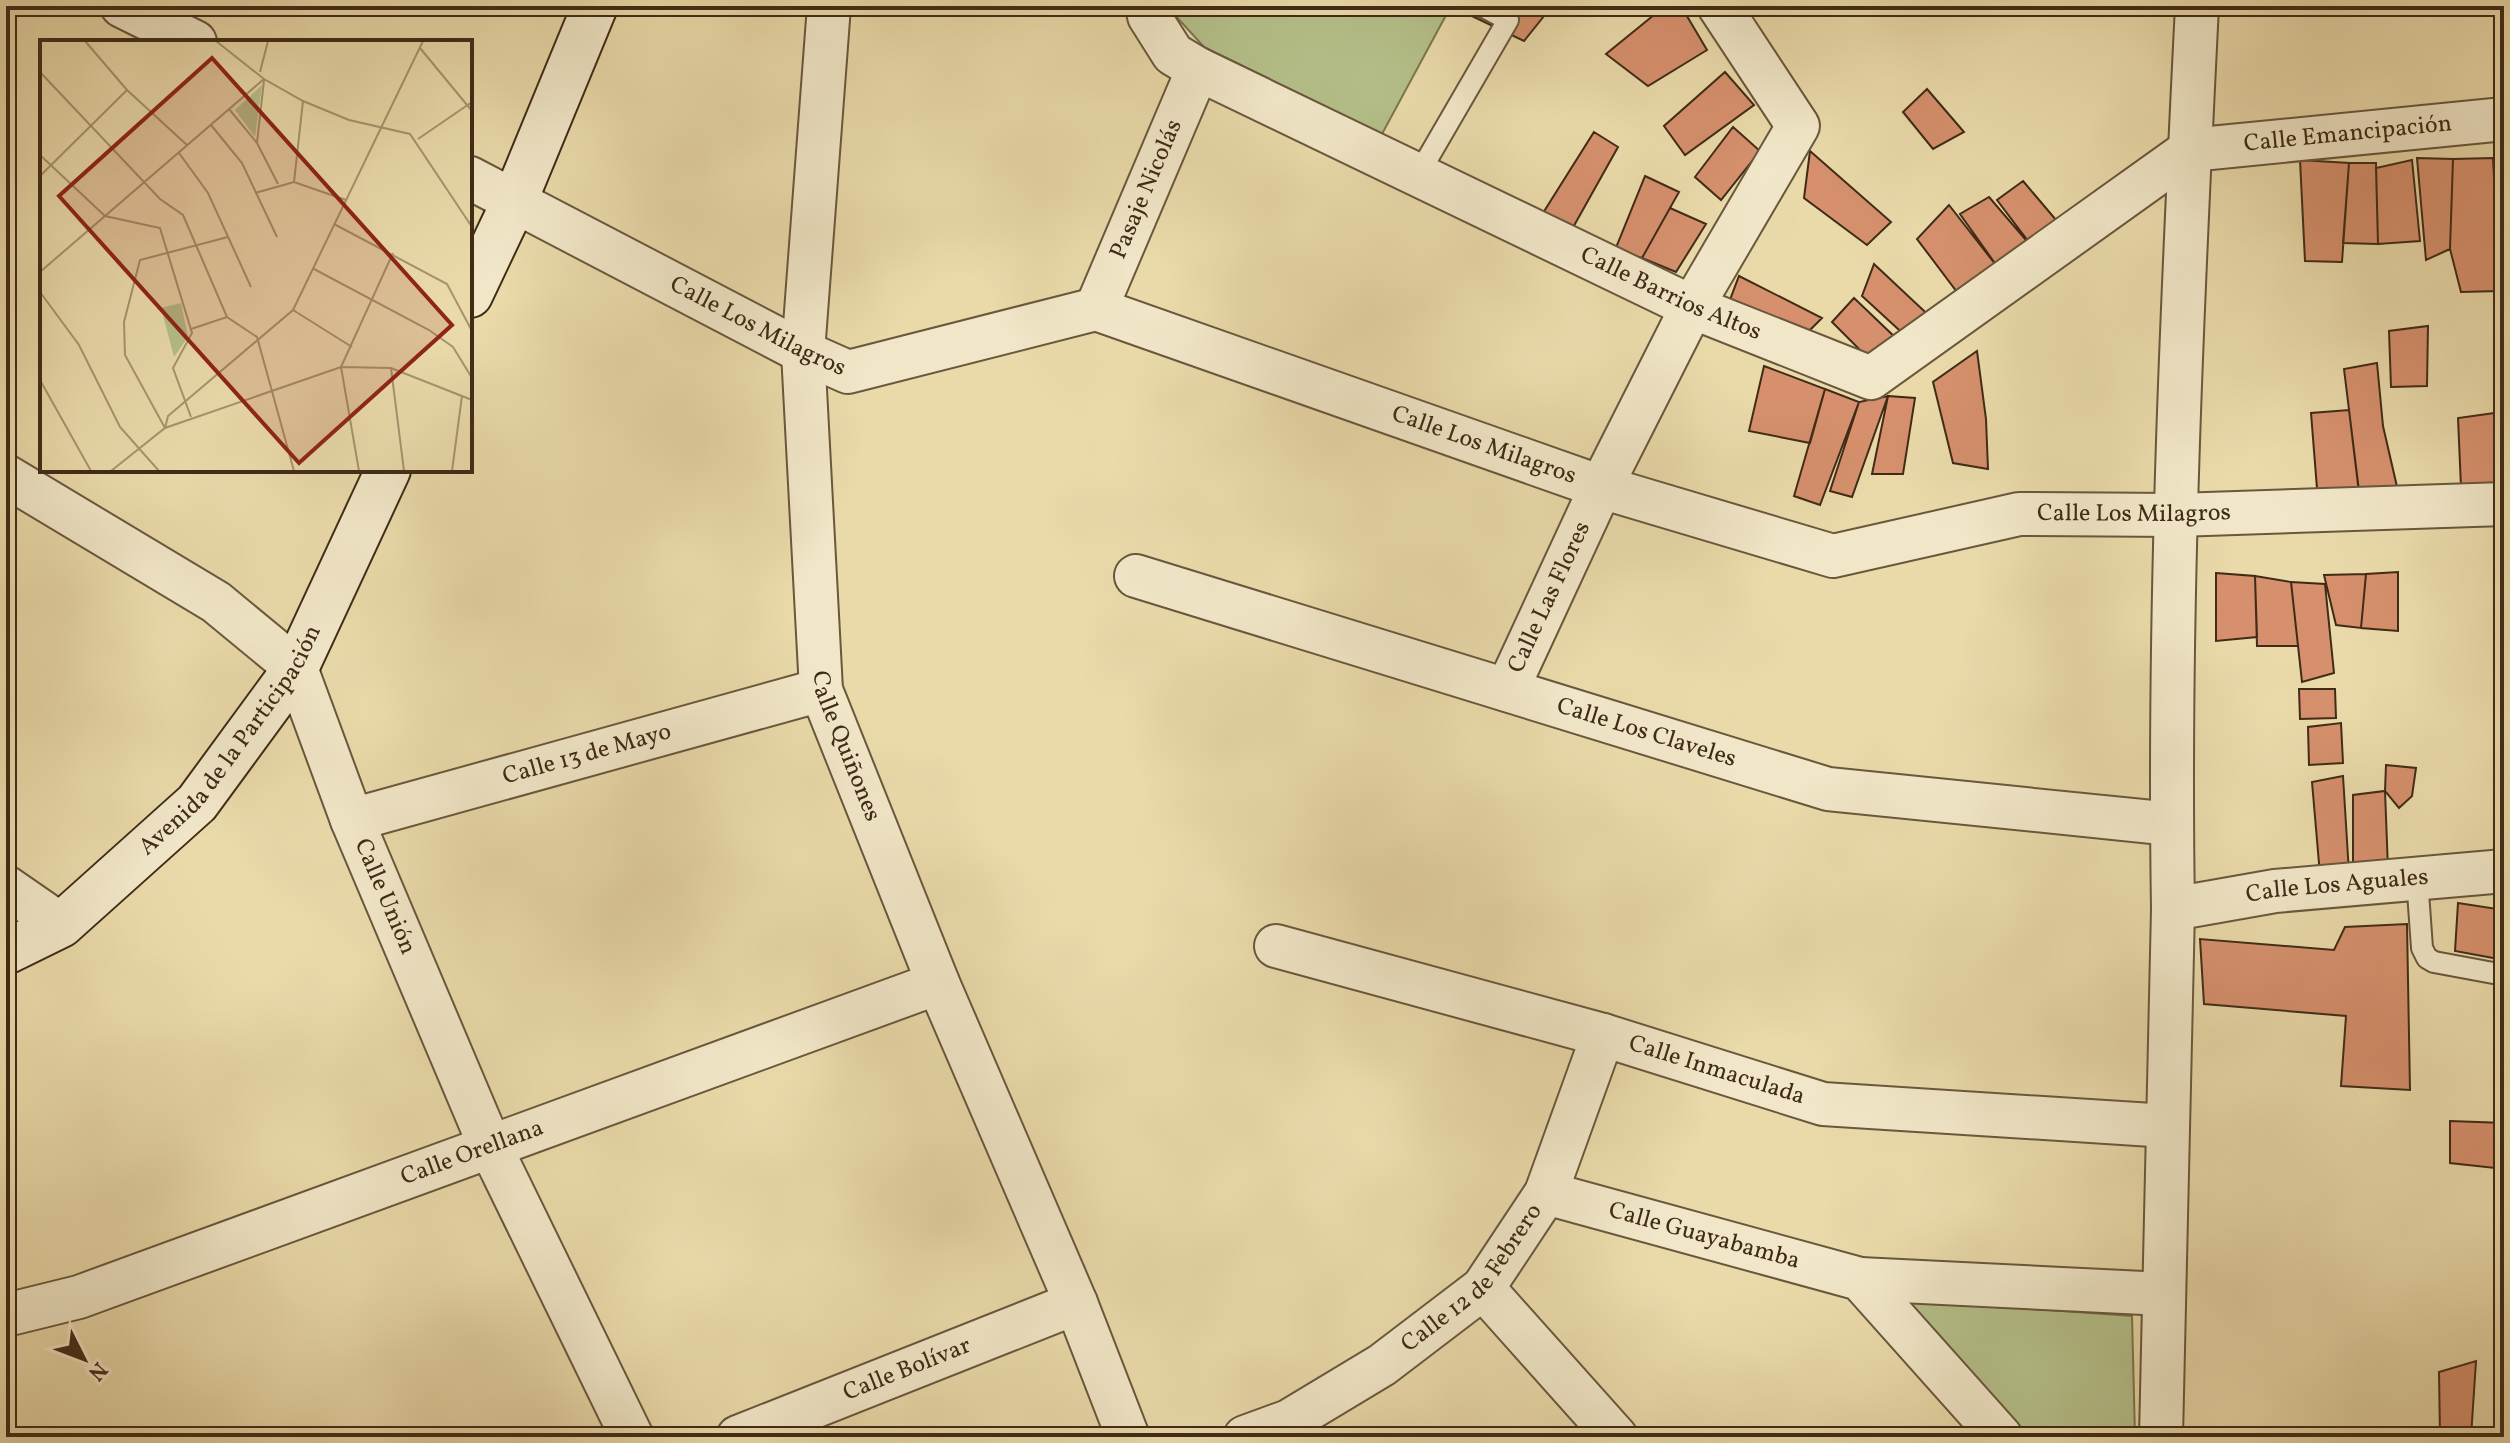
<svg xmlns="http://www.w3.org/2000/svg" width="2510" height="1443" font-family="Vollkorn,serif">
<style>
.green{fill:#b5c08a;stroke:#7a7650;stroke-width:2}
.building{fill:#d6906d;stroke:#402b17;stroke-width:2}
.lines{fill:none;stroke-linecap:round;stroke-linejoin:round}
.service-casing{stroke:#6a573c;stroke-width:24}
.minor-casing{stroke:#6a573c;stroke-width:46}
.secondary-casing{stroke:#402b17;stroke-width:48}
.service{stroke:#f1e7c8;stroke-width:20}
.minor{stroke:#f1e7c8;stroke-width:42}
.secondary{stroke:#f1e7c8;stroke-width:44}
.labels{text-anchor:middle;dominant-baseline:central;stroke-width:6;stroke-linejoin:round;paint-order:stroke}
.street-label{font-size:24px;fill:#402b17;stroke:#f1e7c8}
.inset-road{fill:none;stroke:#a6946f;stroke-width:2}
.view{fill:#8f2418;fill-opacity:0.15;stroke:#8f2418;stroke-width:4}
.inset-edge{fill:none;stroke:#402b17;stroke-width:4}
</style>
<rect width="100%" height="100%" fill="#eadaaa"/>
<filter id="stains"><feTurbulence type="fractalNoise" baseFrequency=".0025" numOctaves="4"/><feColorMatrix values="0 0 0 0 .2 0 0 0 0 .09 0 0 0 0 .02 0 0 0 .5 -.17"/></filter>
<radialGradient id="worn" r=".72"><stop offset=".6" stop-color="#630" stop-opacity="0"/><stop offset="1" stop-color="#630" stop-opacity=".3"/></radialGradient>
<path class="green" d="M1172,6H1451L1382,134L1204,47L1173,13Z
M1897,1299L2132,1316L2135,1437H2017Z"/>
<path class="building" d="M1451,6H1552L1524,41Z
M1665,6H1681L1707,50L1648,86L1606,54Z
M1725,72L1754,105L1685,155L1664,126Z
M1927,89L1964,132L1933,149L1903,112Z
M1733,127L1760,151L1721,200L1695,177Z
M1594,132L1618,147L1571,231L1543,213Z
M1810,151L1891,222L1867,245L1804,198Z
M2417,158L2453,159L2450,249L2426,260Z
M2493,158L2500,291L2461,292L2450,249L2453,159Z
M2300,160L2349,163L2342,262L2305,261Z
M2412,160L2420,241L2378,244L2376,168Z
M2349,163H2376L2378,244L2343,243Z
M1645,176L1679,192L1642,258L1615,250Z
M2023,181L2062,227L2037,253L1997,200Z
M1989,197L2037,253L1999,269L1960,214Z
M1949,205L1999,269L1966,304L1917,239Z
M1670,208L1706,224L1676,272L1642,258Z
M1874,264L1938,324L1910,340L1862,296Z
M1739,276L1822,318L1807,333L1728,305Z
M1854,298L1900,342L1872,362L1832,322Z
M2428,326L2427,386L2391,387L2389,331Z
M1977,351L1986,419L1988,469L1953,463L1933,382Z
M2377,363L2383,426L2398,491L2360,499L2344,369Z
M1764,366L1825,389L1810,443L1749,431Z
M1825,389L1859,402L1820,505L1794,496Z
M1888,396L1915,398L1903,474H1872Z
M1888,396L1852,497L1830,491L1859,402Z
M2349,410L2359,493L2318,501L2311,413Z
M2502,412L2501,482L2461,487L2458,418Z
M2398,572V631L2361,628L2366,574Z
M2216,573L2255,576L2257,637L2216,641Z
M2366,574L2361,628L2336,625L2324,575Z
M2255,576L2291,582L2298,646H2257Z
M2291,582L2325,584L2334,673L2302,682Z
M2299,689H2335L2336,718L2300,719Z
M2341,723L2343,763L2309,765L2308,727Z
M2386,765L2416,768L2412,796L2399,808L2385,791Z
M2343,776L2349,873L2320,875L2312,782Z
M2385,791L2388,869L2353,876V795Z
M2458,903L2504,910V960L2455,951Z
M2407,924L2410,1090L2341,1086L2346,1016L2204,1004L2200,939L2334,950L2345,927Z
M2450,1121L2504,1123V1169L2450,1163Z
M2476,1361L2471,1437H2440L2439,1372Z"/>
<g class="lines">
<defs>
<path id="service" d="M1418,175L1508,20L1482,6
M2417,878L2422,948L2427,958L2434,962L2504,975"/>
<g id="minor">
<path d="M122,6L195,42"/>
<path id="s1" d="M829,6L803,352L821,690L938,983L1076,1303L1128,1437"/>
<path id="s2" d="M1147,6L1149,16L1173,54L1198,69L1692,307L1871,378L2190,150L2504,119"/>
<path id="s3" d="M470,178L803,352L848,372L1096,309L1601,487L1833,556L2019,514L2177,515L2504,504"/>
<path id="s4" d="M1096,309L1198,69"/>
<path id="s5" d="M6,476L216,602L296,668L352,820L490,1146L632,1437"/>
<path id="s6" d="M1136,576L1828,789L2172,824"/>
<path id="s7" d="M1507,690L1601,487L1692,307L1798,126L1719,6"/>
<path id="s8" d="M352,820L821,690"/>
<path d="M6,887L61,925"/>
<path id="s9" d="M2173,909L2275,891L2504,871"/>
<path id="s10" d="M1276,946L1603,1035L1823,1104L2168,1126"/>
<path id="s11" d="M1546,1193L1860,1279L2001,1437"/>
<path d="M1860,1279L2164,1294"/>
<path d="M1483,1288L1616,1437"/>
<path id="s12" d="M6,1315L79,1297L938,983"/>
<path id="s13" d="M738,1437L1076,1303"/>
<path id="s14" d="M1245,1437L1289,1421L1382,1365L1483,1288L1546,1193L1603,1035"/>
<path d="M2161,1437L2173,909C2168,608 2182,306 2197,6"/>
</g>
<g id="secondary">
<path d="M470,295L515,200L595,6"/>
<path id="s15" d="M6,952L61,925L197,803L296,668L388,470"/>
</g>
</defs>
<use href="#service" class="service-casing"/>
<use href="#minor" class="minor-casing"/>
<use href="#secondary" class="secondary-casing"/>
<use href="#service" class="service"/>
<use href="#minor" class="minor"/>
<use href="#secondary" class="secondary"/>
</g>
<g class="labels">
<g class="street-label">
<text stroke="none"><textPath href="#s2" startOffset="1376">Calle Emancipación</textPath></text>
<text stroke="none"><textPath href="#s4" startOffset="130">Pasaje Nicolás</textPath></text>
<text stroke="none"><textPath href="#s2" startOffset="608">Calle Barrios Altos</textPath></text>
<text stroke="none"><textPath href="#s3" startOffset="324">Calle Los Milagros</textPath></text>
<text stroke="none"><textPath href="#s3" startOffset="1092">Calle Los Milagros</textPath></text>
<text stroke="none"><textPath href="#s3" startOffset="1764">Calle Los Milagros</textPath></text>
<text stroke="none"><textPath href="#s7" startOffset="102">Calle Las Flores</textPath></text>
<text stroke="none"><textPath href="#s6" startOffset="534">Calle Los Claveles</textPath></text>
<text stroke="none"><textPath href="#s15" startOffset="314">Avenida de la Participación</textPath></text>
<text stroke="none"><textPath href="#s1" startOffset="746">Calle Quiñones</textPath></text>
<text stroke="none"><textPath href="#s8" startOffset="244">Calle 13 de Mayo</textPath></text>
<text stroke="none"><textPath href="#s9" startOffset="166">Calle Los Aguales</textPath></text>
<text stroke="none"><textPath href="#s5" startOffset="594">Calle Unión</textPath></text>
<text stroke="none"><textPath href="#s10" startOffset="458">Calle Inmaculada</textPath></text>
<text stroke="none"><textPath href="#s12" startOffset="494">Calle Orellana</textPath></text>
<text stroke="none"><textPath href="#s11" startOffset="164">Calle Guayabamba</textPath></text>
<text stroke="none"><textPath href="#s14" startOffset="282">Calle 12 de Febrero</textPath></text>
<text stroke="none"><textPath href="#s13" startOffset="182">Calle Bolívar</textPath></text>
</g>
</g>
<g transform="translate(40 40)">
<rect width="432" height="432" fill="#eadaaa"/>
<path d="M222,45L215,97L195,70ZM141,263L148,297L134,317L121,268Z" fill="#b5c08a"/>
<path class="inset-road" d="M45,1L87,50L147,105M176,1L224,39L263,61L309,80L370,94L432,187M380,8L432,71M0,32L120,159L143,175L187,277L217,297L254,431M220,32L228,1M224,40L217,103L238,144M189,69L217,103M171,85L202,123L237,197M378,99L432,62M139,113L168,153L211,247M0,115L65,176L120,188L152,293L133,328L151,377M0,136L87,50M254,142L263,61M215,153L254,142L306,160M294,184L407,244L432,291M274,229L389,290L413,307L432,338M0,232L224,39M0,252L39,305L80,387L119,431M253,270L312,307M151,289L187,277M351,328L364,431M0,340L51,431M125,388L128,376L253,270L383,1M125,388L85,315L84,282L100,220L188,197M71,431L125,388L301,327L351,328L432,360M319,431L301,327L353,213M412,431L422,356"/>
<path class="view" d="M172,18L412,285L259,423L19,156Z"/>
<rect width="432" height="432" class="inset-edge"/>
</g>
<rect width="2510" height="1443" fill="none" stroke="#eadaaa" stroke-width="32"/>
<rect x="8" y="8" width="2494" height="1427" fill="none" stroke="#402b17" stroke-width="4"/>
<rect x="16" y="16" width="2478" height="1411" fill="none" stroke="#402b17" stroke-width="2"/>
<g transform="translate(84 1359) rotate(132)" stroke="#f1e7c8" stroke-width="6" paint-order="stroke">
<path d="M0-6L14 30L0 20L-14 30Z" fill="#402b17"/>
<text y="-12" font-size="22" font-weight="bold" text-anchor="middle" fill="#402b17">N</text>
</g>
<rect width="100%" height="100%" filter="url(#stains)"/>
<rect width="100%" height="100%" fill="url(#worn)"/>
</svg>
